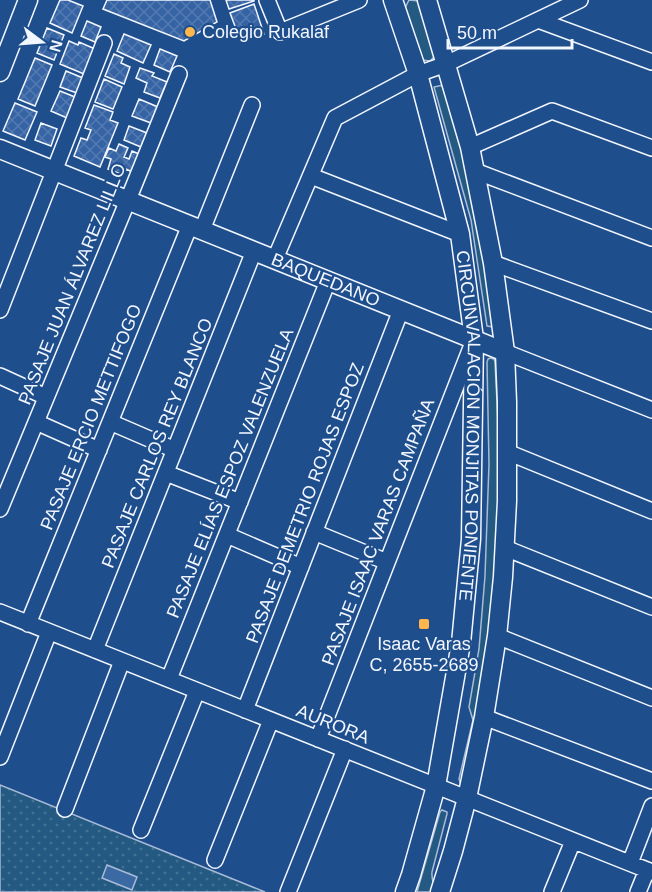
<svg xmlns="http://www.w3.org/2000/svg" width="652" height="892" font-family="Arial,sans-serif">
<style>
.grass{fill:#245a82;stroke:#a8bbd7;stroke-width:1.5}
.park{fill:url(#park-dots);stroke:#a8bbd7;stroke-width:1.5}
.water{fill:#3b69a3;stroke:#a8bbd7;stroke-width:1.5}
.building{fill:url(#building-cross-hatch);stroke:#f2f6ff;stroke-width:1.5}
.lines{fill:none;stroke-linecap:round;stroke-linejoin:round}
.minor-casing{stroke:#f2f6ff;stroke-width:18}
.tertiary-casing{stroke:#f2f6ff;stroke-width:21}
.minor{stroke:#1f4e8c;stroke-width:15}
.tertiary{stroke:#1f4e8c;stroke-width:18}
.poi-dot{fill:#ffb74d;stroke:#1f4e8c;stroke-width:2}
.labels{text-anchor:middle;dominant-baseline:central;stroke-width:4.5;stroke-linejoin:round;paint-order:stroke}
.poi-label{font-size:18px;fill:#f2f6ff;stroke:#1f4e8c;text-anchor:start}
.street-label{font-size:18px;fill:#f2f6ff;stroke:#1f4e8c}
</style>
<defs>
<pattern id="park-dots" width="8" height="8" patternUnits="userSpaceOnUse" patternTransform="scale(1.5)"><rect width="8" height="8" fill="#245a82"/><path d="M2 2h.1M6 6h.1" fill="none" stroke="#447295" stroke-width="1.8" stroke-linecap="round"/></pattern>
<pattern id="building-cross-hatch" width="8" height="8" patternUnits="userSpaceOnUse" patternTransform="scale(1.5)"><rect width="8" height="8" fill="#3563a3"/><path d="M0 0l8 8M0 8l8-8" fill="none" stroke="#537ab1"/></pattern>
</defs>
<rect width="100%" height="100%" fill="#1f4e8c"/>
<path class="grass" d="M409,0L419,1L436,53L434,57L430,61L423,60L405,8Z
M448,84L500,328L487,326L471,220L434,87Z
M490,358L494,359L495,362L498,423L501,577L463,781L460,782L459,779L473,720L469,707L479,649L485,576L489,464L487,362L488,359Z
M442,810L447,812V814L432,872C431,881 436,884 433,892H417L440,812Z"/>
<path class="park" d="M0,785L265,892H0Z"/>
<path class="water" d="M107,865L137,877L132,890L102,878Z"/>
<path class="building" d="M60,0H68L83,6L72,33L50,23Z
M107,0H210L217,22L184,41L103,9Z
M226,0H254V1L229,9Z
M254,4L264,34L241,42L230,13Z
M87,21L101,27L95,42L81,36Z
M47,28L64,35L54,60L37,53Z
M124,34L151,45L143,63L117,51Z
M69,41L78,45L79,42L95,49L84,74L60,64Z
M160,49L177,56L170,72L154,65Z
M114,54L123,58L121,63L130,67L124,84L105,76Z
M35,58L52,65L35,106L18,99Z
M140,68L154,73L152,76L167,82L160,98L144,92L147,83L136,78Z
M66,71L83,78L77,93L60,87Z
M104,79L122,87L113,109L95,102Z
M60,91L75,97L67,118L51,111Z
M139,99L158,107L151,123L132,116Z
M15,103L37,112L25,140L3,131Z
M94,105L113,112L110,120L118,123L100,167L74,156L81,138L87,140L91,130L85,128Z
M41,123L57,129L51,146L35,140Z
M129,126L147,133L141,147L124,140Z
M119,144L128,148L124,157L129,159L132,151L139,154L132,172L126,169L123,175L108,169L111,159L105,157L109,148L116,151Z"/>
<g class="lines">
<defs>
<path id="minor" d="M267,0L280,32L359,0
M538,20L652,62
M470,147L552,111L652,148
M475,171L652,238
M311,176L460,234
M202,230L252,105
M275,259L335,118L418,74L446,64L580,0
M493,263L652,321
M0,310L104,43
M505,352L652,410
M0,376L46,397
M36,422L99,450
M110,422L175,450
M507,452L652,511
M166,473L240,502
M0,509L128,200L179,74
M314,532L387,562
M227,535L301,567
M505,548L652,607
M0,612L652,872
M28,624L190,225
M497,636L652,698
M95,650L254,251
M169,679L328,281
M245,710L401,310
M484,717L652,781
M318,739L472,345
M0,757L49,632
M65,809L122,661
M141,830L197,691
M215,860L271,720
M630,863L652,806
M288,892L345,749
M552,892L573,841
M638,892L647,870"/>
<g id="tertiary">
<path id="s1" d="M393,0L418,74L460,234L474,339L471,539L461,643L436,786L411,875L405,892"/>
<path d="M427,0L470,147L493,263L505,352L507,402V501L503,577L497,636L484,717L467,798L453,851L440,892"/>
<path d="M0,72L28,0"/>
<path id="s2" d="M0,149L505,352"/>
</g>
</defs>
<use href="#minor" class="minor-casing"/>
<use href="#tertiary" class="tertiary-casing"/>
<use href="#minor" class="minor"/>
<use href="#tertiary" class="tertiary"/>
</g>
<g class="poi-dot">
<circle cx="190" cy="32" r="6"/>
<rect x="418" y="618" width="12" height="12" rx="3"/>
</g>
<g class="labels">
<g class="poi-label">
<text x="202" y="32">Colegio Rukalaf</text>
<text x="424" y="644" text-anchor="middle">Isaac Varas<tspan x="424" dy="21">C, 2655-2689</tspan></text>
</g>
<g class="street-label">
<text stroke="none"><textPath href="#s2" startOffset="351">BAQUEDANO</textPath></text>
<text transform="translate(72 284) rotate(-68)">PASAJE JUAN ÁLVAREZ LILLO</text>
<text transform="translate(91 417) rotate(-68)">PASAJE ERCIO METTIFOGO</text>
<text stroke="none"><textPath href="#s1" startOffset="436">CIRCUNVALACIÓN MONJITAS PONIENTE</textPath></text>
<text transform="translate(157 443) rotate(-68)">PASAJE CARLOS REY BLANCO</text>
<text transform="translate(230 473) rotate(-68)">PASAJE ELÍAS ESPOZ VALENZUELA</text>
<text transform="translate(305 503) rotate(-69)">PASAJE DEMETRIO ROJAS ESPOZ</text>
<text transform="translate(378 532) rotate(-69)">PASAJE ISAAC VARAS CAMPAÑA</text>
<text transform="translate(333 724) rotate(22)">AURORA</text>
</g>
</g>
<g transform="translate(42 42) rotate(106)" stroke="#1f4e8c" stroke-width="4.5" paint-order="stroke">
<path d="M0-4.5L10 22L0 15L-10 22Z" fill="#f2f6ff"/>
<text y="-9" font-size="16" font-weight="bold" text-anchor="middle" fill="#f2f6ff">N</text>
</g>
<path d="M448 39v9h124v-9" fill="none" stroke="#f2f6ff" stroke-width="3"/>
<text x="457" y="39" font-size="18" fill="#f2f6ff" stroke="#1f4e8c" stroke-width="4.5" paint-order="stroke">50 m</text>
</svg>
